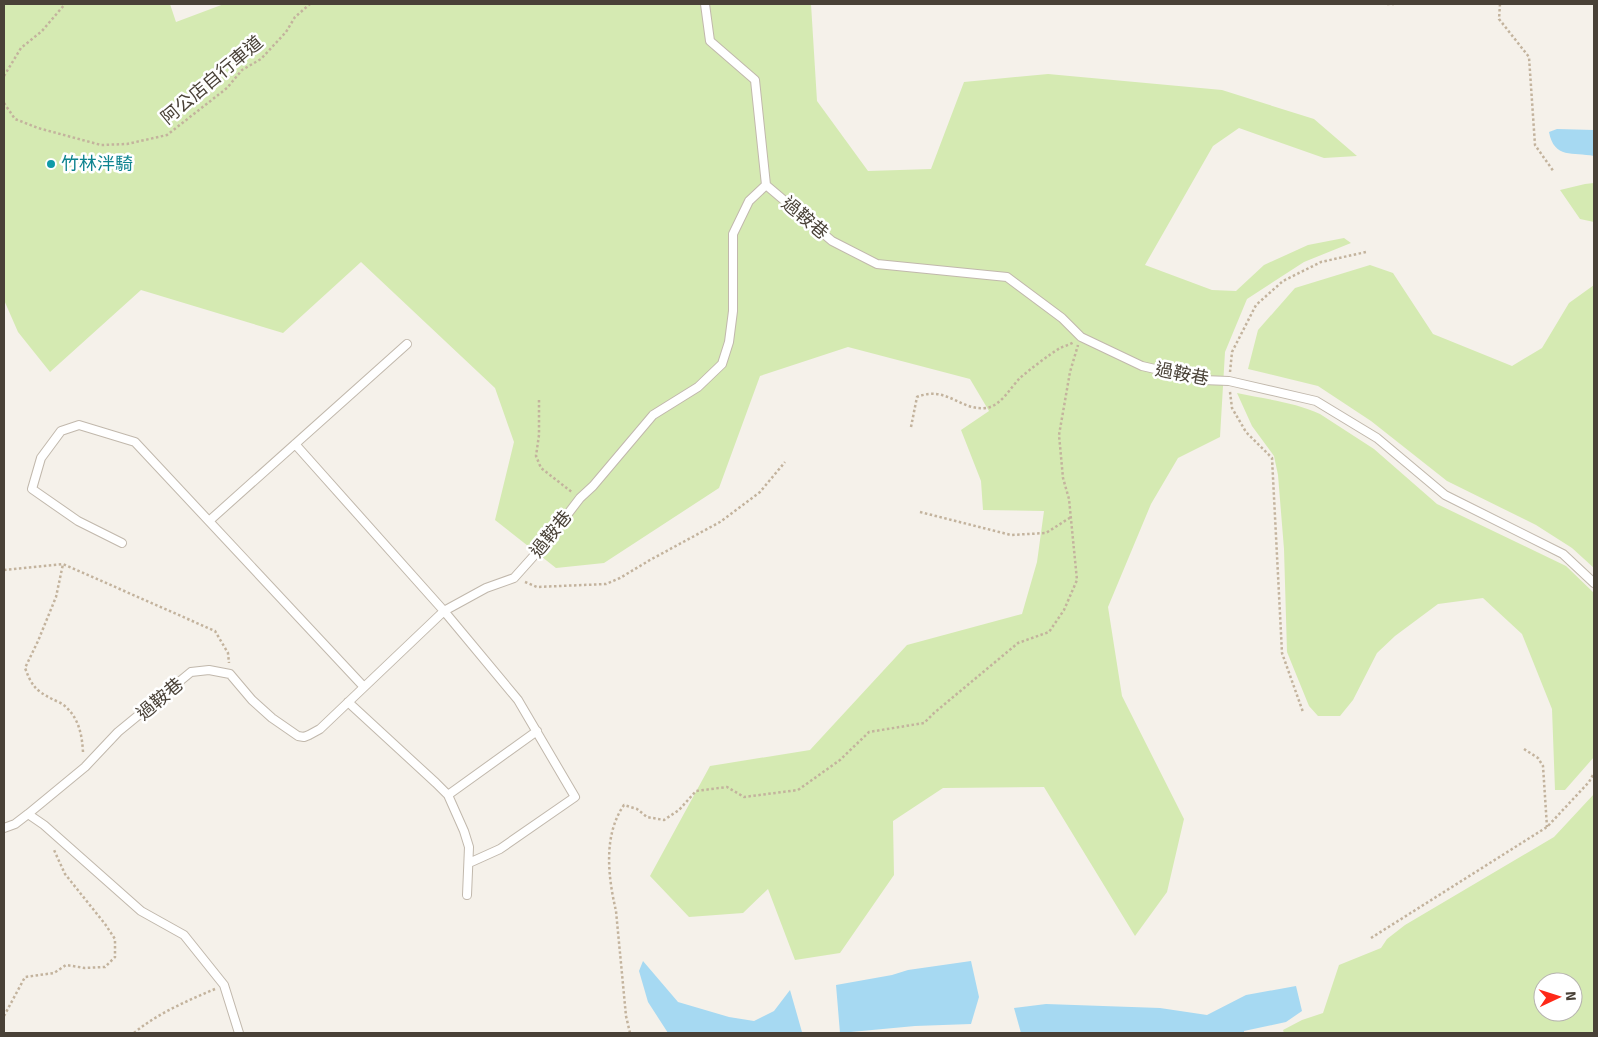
<svg xmlns="http://www.w3.org/2000/svg" width="1598" height="1037" font-family="Signika,'Noto Sans TC',sans-serif">
<style>
.green{fill:#d5eab2;fill-rule:evenodd}
.water{fill:#a6d9f2}
.lines{fill:none;stroke-linecap:round;stroke-linejoin:round}
.lane-casing{stroke:#c1b8ac;stroke-width:10}
.path{stroke:#c3b39d;stroke-width:2.5;stroke-dasharray:2.5 2.5;stroke-linecap:butt}
.lane{stroke:#fff;stroke-width:8}
.culture-dot{fill:#0f9aa8;stroke:#fff;stroke-width:2}
.labels{text-anchor:middle;dominant-baseline:central;stroke-width:5;stroke-linejoin:round;paint-order:stroke}
.street-label{font-size:18px;fill:#494137;stroke:#fff}
.culture-label{font-size:18px;fill:#0d838f;stroke:#fff;text-anchor:start}
</style>
<rect width="100%" height="100%" fill="#f5f1ea"/>
<path class="green" d="M4,4H170L176,22L224,4H811L817,101L868,171L931,169L964,82L1048,74L1222,90L1314,119L1357,156L1324,158L1239,128L1213,146L1145,265L1212,290L1236,291L1264,265L1308,245L1344,238L1351,243L1304,262L1247,299L1225,352L1220,437L1178,458L1151,504L1108,607L1122,696L1184,819L1167,892L1135,936L1044,787L943,788L893,821L894,875L840,953L795,960L768,889L743,913L689,917L650,876L710,766L810,750L907,645L1022,614L1037,562L1044,511L983,510L981,481L961,430L989,411L970,379L848,347L760,376L719,488L604,563L556,568L495,520L514,442L495,388L361,262L283,333L141,290L50,372L18,332L4,300Z
M1594,183V222L1580,219L1560,190L1585,184Z
M1370,265L1393,273L1433,334L1512,366L1542,348L1569,303L1594,285V568L1572,548L1536,525L1447,481L1371,421L1318,386L1248,369L1258,330L1295,288Z
M1237,393C1264,399 1295,402 1320,414L1374,449L1437,504L1566,566L1594,593V757L1565,790H1555L1552,709L1522,634L1483,598L1438,604L1395,636L1377,653L1353,700L1340,716H1318L1309,706L1287,652L1284,549L1278,475L1274,456L1252,426Z
M1594,794V1033H1284L1283,1030L1302,1020L1323,1013L1339,965L1381,948L1387,939L1405,925L1554,837ZM1543,982H1573V1012H1543Z"/>
<path class="water" d="M1557,129L1594,130V156C1573,152 1554,159 1549,132Z
M643,961L678,1002L729,1017L754,1021L774,1011L790,990L802,1032L800,1033H668L648,1002L639,971Z
M971,961L979,997L971,1024L915,1026L840,1033L836,985L892,975L908,970Z
M1296,986L1302,1011L1286,1022L1244,1031V1033H1021L1014,1008L1046,1004L1160,1008L1207,1015L1246,995Z"/>
<g class="lines">
<defs>
<path id="lane" d="M766,185L832,241L877,264L1007,277L1062,318L1081,337L1142,366L1203,380L1229,381L1316,401L1377,438L1445,495L1563,554L1594,583
M295,444L444,611L518,700L575,797L500,849L469,863
M209,521L407,344
M122,543L78,521L32,489L41,458L61,431L79,425L135,442L364,687
M348,702L436,783L448,795L464,831L469,847L467,895
M448,795L537,731
M28,814L44,825L141,911L184,935L224,985L239,1033
M4,828L15,824L28,814L85,767L118,732L191,672L209,670L230,674L252,700L272,718L298,736L304,737L309,735L320,729L444,611L486,588L514,578L548,540L580,498L593,486L653,415L698,387L722,364L729,342L733,311V234L749,201L766,185L755,80L710,41L705,4"/>
</defs>
<use href="#lane" class="lane-casing"/>
<path class="path" d="M1387,4H1394
M1500,4L1499,19L1529,57L1535,145L1554,172
M4,76L21,48L42,31L65,4
M4,103L15,119L38,128L101,145L127,144L167,135L227,88L242,70L261,59L286,32L295,17L310,4
M1230,372L1232,352L1256,305L1283,281L1321,262L1366,252
M1230,392L1232,408L1246,432L1272,458L1282,653L1303,712
M539,400V435L536,456L541,468L573,493
M911,427L917,397C947,385 960,411 986,408C1001,406 1010,388 1020,378C1029,370 1050,354 1060,348C1064,346 1069,345 1074,342
M920,512L1011,535L1046,533L1071,517
M4,570L63,564
M525,582L537,587L606,584L620,578L650,560L720,522L760,492L785,462
M1524,749L1538,758L1543,766L1547,827
M83,752C82,735 79,719 66,707C62,703 56,701 52,699C35,690 32,686 25,668L38,641L56,597L63,564L215,631L228,653L229,663
M1371,938L1547,827L1589,782L1594,773
M4,1016L25,977L54,973L66,965L85,968L105,967L115,957V939L105,924L65,874L54,850
M134,1033C158,1013 187,1001 215,989
M630,1033L626,1016L616,911C608,877 603,835 624,805L637,809L647,817L664,820L679,810L696,791L727,787L744,797L798,790L840,760L869,732L924,723L934,713L1018,643L1049,632L1064,610L1077,580L1069,499L1063,478L1059,435L1070,372L1078,345"/>
<use href="#lane" class="lane"/>
</g>
<circle class="culture-dot" cx="51" cy="164" r="5"/>
<g class="labels">
<g class="street-label">
<text transform="translate(212 80) rotate(-40)">阿公店自行車道</text>
<text transform="translate(805 218) rotate(40)">過鞍巷</text>
<text transform="translate(1182 374) rotate(11)">過鞍巷</text>
<text transform="translate(551 534) rotate(-51)">過鞍巷</text>
<text transform="translate(160 699) rotate(-40)">過鞍巷</text>
</g>
<g class="culture-label">
<text x="61" y="164">竹林泮騎</text>
</g>
</g>
<rect width="1598" height="1037" fill="none" stroke="#494137" stroke-width="10"/>
<g transform="translate(1558 997) rotate(86)"><circle r="24" fill="#ffffff" stroke="#b6b3af"/>
<path d="M0-4L9 19L0 12L-9 19Z" fill="#fe2918"/>
<text y="-8" font-size="14" font-weight="bold" text-anchor="middle" fill="#494137">N</text>
</g>
</svg>
